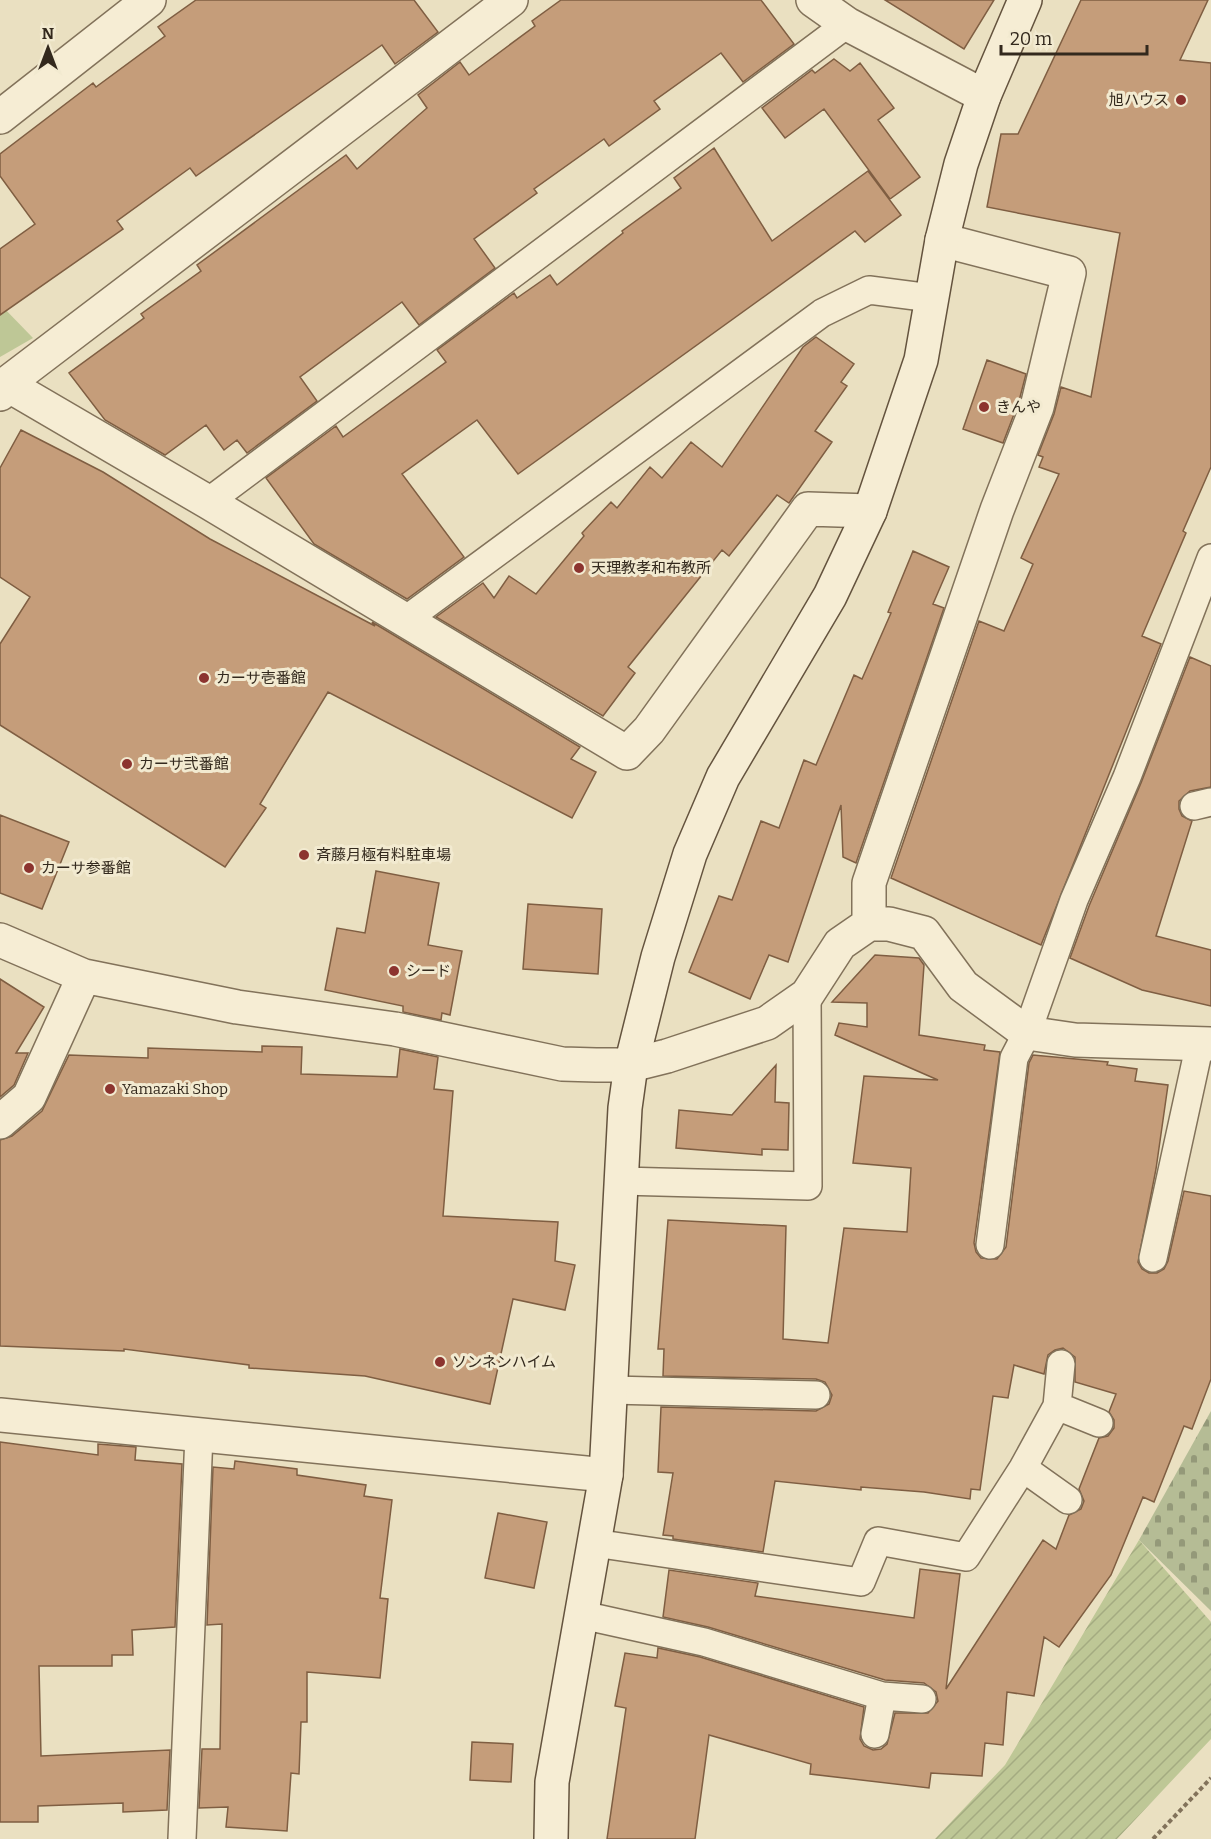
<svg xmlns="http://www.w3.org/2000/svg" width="1211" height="1839" font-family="Bitter,'Noto Sans JP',serif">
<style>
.green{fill:#bec796}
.cemetery{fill:url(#cemetery-stones)}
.garden{fill:url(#garden-furrows)}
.building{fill:#c59d7a;stroke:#7f5e42;stroke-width:1.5}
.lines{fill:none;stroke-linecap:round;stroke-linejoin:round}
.lane-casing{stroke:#82725a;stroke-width:30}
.street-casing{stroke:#82725a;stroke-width:36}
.secondary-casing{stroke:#64533e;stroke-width:36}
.path{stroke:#82725a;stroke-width:4;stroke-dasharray:4.5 3;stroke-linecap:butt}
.lane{stroke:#f6edd4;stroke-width:27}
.street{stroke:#f6edd4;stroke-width:33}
.secondary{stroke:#f6edd4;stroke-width:33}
.poi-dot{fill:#8c342f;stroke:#f2ead0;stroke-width:2}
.labels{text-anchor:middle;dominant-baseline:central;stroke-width:6;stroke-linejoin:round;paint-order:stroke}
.poi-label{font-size:15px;fill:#33291d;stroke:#f2ead0;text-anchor:start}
</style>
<defs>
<pattern id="cemetery-stones" width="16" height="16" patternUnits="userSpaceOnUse" patternTransform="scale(1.5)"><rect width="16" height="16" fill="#b5bc95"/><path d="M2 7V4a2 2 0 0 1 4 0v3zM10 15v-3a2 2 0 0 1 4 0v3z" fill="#949979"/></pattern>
<pattern id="garden-furrows" width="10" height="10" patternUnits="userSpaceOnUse" patternTransform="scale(1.5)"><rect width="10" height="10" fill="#bec796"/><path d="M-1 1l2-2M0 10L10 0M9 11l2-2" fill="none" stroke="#a4ab81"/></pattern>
</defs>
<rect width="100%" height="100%" fill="#eae0c1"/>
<path class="green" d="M0,304L33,338L0,357Z"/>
<path class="cemetery" d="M1211,1411V1611L1139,1540Z"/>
<path class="garden" d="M1139,1540L1211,1622V1739L1117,1839H935L1005,1765Z"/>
<path class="building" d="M196,0H414L438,32L395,64L382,45L196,176L190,168L117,221L123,229L0,315V249L35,224L0,176V154L93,83L96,87L165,36L158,27Z
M561,0H761L794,44L743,82L721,53L654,101L660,109L609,146L604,139L534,189L537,193L474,239L495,268L419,325L402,302L300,377L317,401L247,453L237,440L224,450L206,425L165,455L105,420L69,373L144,318L141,314L201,271L197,265L346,155L357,169L427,108L418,95L460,62L469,75L535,26L532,21Z
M885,0H994L964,49Z
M1081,0H1208L1180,60L1211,63V467L1183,531L1186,533L1142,636L1161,644L1041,945L891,878L979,621L1004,631L1033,564L1021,558L1059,474L1039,467L1043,457L1038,455L1054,414L1061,387L1091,397L1120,233L987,207L1001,134H1018Z
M834,59L850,71L860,63L894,108L878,120L920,177L890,199L824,109L785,138L762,108L812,70L815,73Z
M714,148L772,241L868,171L901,215L865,242L855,231L518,474L477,420L402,474L464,557L407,599L314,544L266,478L336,426L343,437L446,362L437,350L514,293L517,298L550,275L557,285L623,233L622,231L681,188L674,178Z
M816,337L854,364L841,382L847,386L815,431L832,442L789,503L777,495L729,556L722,550L628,667L635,673L603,716L436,617L483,583L494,598L509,576L536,594L584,536L582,533L611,502L617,508L650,467L662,478L691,442L722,467L803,347Z
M987,360L1026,374L1019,401L1003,443L963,429Z
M21,430L103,472L210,539L375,626L372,622L580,747L571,759L596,772L572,818L328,692L260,804L266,808L225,867L0,725V644L30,597L0,577V468Z
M913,551L949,567L933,604L944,608L856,863L843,857L841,805L788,962L769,955L750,999L689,972L719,896L732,900L761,821L779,828L804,760L816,765L854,675L862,679L891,613L888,612Z
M1190,657L1211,666V787L1190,791L1179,801V809L1182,816L1192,821L1156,936L1211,950V1006L1142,990L1070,958L1089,906L1141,783Z
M0,815L69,842L42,909L0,893Z
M376,871L439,883L428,945L462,951L450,1015L442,1013L441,1020L403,1012V1006L325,990L337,928L365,933Z
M528,904L602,909L598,974L523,969Z
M875,955L919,958L924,965L919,1035L985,1045L984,1050L1000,1052L974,1243L976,1252L981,1258L997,1259L1006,1247L1029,1063L1033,1055L1108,1062L1107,1065L1137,1069L1135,1081L1168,1085L1156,1169L1138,1262L1142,1269L1149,1273H1157L1164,1269L1168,1261L1184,1191L1211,1196V1379L1192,1429L1184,1426L1154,1502L1143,1497L1111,1575L1059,1647L1044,1637L1034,1696L1007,1692L1003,1745L985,1743L982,1776L931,1773L929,1788L810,1774L811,1764L709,1735L695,1839H607L626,1708L615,1706L625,1653L657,1658L658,1648L700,1657L864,1707L860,1739L864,1746L873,1750L881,1749L887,1744L895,1713H928L938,1701L936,1692L924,1683L885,1680L708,1627L663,1617L669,1570L758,1583L755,1596L914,1618L920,1569L960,1574L946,1689L1043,1540L1056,1549L1069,1515L1081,1509L1084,1501L1079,1489L1099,1438L1108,1436L1114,1428V1420L1109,1412L1116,1394L1075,1382V1357L1063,1348L1055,1350L1048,1355L1044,1374L1014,1365L1008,1398L993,1396L980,1490L971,1489L970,1499L924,1492L861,1487V1490L775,1481L763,1552L673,1539V1536L663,1535L673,1473L658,1472L661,1407L816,1411L829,1404L832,1395L825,1382L816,1379L663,1376L664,1349H658L668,1220L786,1226L783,1339L828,1343L844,1228L907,1232L911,1168L853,1163L864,1076L938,1080L835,1035L839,1023L867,1027V1003L832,1002Z
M0,979L44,1007L16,1053H28L14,1085L0,1097Z
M262,1046L302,1047L301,1074L397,1077L400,1049L438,1057L434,1089L453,1091L443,1216L558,1222L555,1261L575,1265L565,1310L513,1299L490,1404L365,1376L249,1368V1365L124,1349V1351L0,1346V1140L12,1136L42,1111L69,1055L148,1058V1048L262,1052Z
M776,1065L775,1102L789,1103L788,1150L762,1149V1155L676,1148L679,1110L732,1115Z
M0,1442L98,1455V1444L136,1447L135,1460L182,1464L175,1627L132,1630L133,1655H112V1666H39L41,1756L170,1750L167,1810L123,1812V1803L38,1806V1822H0Z
M235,1461L297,1469V1475L366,1485L364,1496L392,1500L380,1598L388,1599L380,1678L307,1672V1722H301L299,1774L291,1773L287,1831L226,1827L228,1807L199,1808L202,1749H220L222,1624L207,1625L213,1467L234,1469Z
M498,1513L547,1522L534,1588L485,1578Z
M472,1742L513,1744L511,1782L470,1780Z"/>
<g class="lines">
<defs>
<path id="lane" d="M208,502L847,24
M404,621L822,313L869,290L931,298
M1194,806L1211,802
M621,1181L808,1186L807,995
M990,1245L1014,1058L1027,1033L1074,900L1127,777L1211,558
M1153,1258L1200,1043
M611,1390L816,1395
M1057,1406L1099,1423
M1023,1468L1068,1500
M594,1543L861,1582L878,1541L966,1557L1023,1468L1057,1406L1061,1364
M582,1615L704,1642L882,1696L922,1699
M875,1734L882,1696
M182,1839L199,1435"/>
<path id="street" d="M813,0L847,24L984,96
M0,117L149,0
M6,384L208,502L627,753L649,730L808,509L870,511
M0,394L6,384L511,0
M869,924V883L997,510L1037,407L1069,273L942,240
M0,940L84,976L237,1007L395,1029L562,1064L596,1065H631L667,1056L767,1023L807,995L840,944L869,924H889L924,933L963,986L1027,1033L1075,1040L1211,1044
M0,1122L29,1097L84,976
M0,1415L606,1475"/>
<path id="secondary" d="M551,1839L552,1782L606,1475L625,1108L631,1065L658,957L690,854L723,777L830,596L870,511L921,360L942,240L961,164L984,96L1025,0"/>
</defs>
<use href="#lane" class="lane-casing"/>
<use href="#street" class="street-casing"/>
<use href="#secondary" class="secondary-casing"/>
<path class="path" d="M1153,1839L1211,1778"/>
<use href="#lane" class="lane"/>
<use href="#street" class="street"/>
<use href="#secondary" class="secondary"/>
</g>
<g class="poi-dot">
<circle cx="1181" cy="100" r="6"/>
<circle cx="984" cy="407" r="6"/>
<circle cx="579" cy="568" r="6"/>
<circle cx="204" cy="678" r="6"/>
<circle cx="127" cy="764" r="6"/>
<circle cx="304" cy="855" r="6"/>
<circle cx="29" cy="868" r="6"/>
<circle cx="394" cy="971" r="6"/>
<circle cx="110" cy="1089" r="6"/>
<circle cx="440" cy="1362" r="6"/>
</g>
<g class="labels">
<g class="poi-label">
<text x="1169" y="100" text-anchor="end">旭ハウス</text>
<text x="996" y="407">きんや</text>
<text x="591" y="568">天理教孝和布教所</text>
<text x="216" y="678">カーサ壱番館</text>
<text x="139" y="764">カーサ弐番館</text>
<text x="316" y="855">斉藤月極有料駐車場</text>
<text x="41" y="868">カーサ参番館</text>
<text x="406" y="971">シード</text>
<text x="122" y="1089">Yamazaki Shop</text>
<text x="452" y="1362">ソンネンハイム</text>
</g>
</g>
<g transform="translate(48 48)" stroke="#f2ead0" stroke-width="4.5" paint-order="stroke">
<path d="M0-4.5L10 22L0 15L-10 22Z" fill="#33291d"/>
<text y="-9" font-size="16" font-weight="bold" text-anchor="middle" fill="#33291d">N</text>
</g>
<path d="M1001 45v9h146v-9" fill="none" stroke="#33291d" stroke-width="3"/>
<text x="1010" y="45" font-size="18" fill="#33291d" stroke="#f2ead0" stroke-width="4.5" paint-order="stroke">20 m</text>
</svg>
